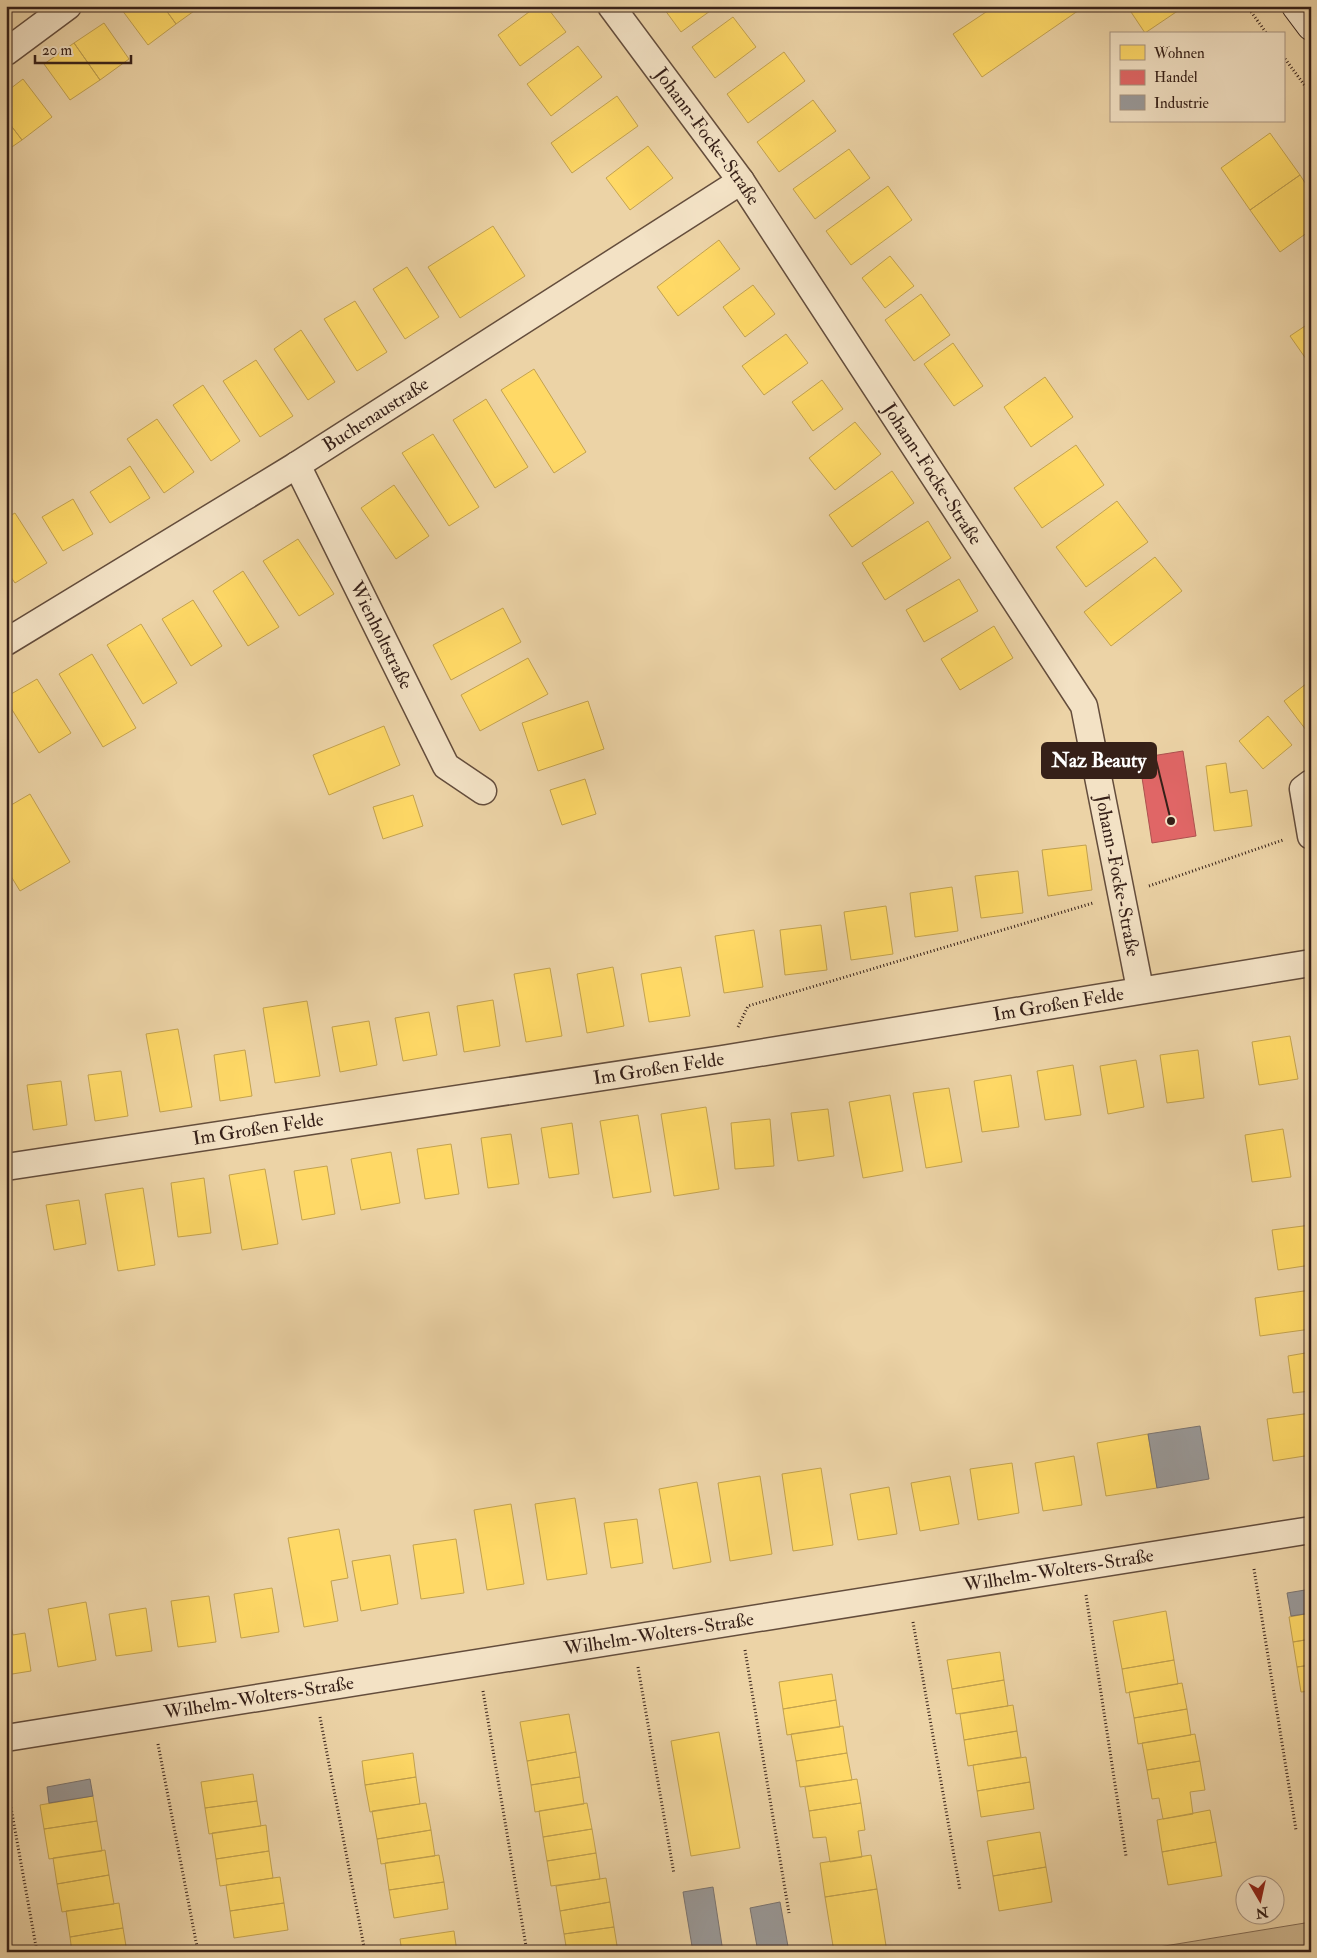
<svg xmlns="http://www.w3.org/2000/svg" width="1317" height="1958" font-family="'IM FELL Double Pica',serif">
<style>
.green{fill:#cdb58e;stroke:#826a53}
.homes{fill:#ffd966;stroke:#c3a24f}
.shops{fill:#e06666;stroke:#ad514f}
.industry{fill:#999;stroke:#7b7572}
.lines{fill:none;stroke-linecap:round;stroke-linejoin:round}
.street-casing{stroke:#644d3c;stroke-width:29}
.secondary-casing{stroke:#362018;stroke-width:30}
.path{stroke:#362018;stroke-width:3;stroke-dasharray:1 2.5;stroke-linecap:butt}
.street{stroke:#f3e2c5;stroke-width:26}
.secondary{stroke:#f3e2c5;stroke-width:28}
.labels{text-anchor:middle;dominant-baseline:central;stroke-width:5;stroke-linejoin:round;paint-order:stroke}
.street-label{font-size:19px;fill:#362018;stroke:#f3e2c5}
.leader{fill:none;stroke:#362018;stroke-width:2}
.callout-dot{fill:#362018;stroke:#f3e2c5;stroke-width:2}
.callout{fill:#362018;stroke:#362018;stroke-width:2}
.callout-label{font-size:20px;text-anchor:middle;font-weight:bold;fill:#fff}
</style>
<rect width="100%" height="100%" fill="#ecd3a6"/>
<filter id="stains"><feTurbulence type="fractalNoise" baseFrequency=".004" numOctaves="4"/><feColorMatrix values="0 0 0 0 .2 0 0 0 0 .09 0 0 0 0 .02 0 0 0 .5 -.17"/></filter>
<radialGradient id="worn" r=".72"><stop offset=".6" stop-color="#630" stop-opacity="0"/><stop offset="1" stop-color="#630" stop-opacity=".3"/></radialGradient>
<path class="green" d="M1311,1922V1952H1128Z"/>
<path class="homes" d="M127,6H163L176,24L148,45L122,10Z
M163,6H201L176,24Z
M537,6H546L566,32L520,66L498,35Z
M662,6H717L681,32Z
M995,6H1085L982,77L953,34Z
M1127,6H1185L1145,33Z
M733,17L756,47L715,78L692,47Z
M104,23L129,59L100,80L74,43Z
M74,43L100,80L70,100L44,64Z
M578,46L602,77L551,116L527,84Z
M784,52L805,81L748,123L727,94Z
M23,79L52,117L22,140L6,119V92Z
M617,96L638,126L572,173L551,143Z
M813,100L836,131L779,172L757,142Z
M6,119L22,140L6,151Z
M1270,133L1300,175L1250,210L1221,168Z
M648,146L673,178L630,210L606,178Z
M849,149L870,178L815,219L793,189Z
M1300,175L1311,192V230L1280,252L1250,210Z
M888,186L912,220L851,265L826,231Z
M493,226L525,276L460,318L428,267Z
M719,240L740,269L678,316L657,287Z
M890,256L914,286L885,308L862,278Z
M407,267L439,317L405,339L373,289Z
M753,285L775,314L745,337L723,307Z
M921,294L950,335L914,361L885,320Z
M355,301L387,352L357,371L324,319Z
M1311,322V366L1290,336Z
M301,330L335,382L308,400L274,349Z
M786,334L808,363L764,395L742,366Z
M953,343L983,386L954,406L924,364Z
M256,360L293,416L260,437L223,381Z
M534,369L586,452L554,473L501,390Z
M1045,377L1073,417L1031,447L1004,407Z
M822,380L843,409L813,431L792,402Z
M203,385L240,441L211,461L173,405Z
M486,399L528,467L495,488L453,420Z
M157,419L194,472L164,493L127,439Z
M855,422L881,454L835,490L809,458Z
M433,434L479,507L449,526L402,453Z
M1076,445L1104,485L1042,528L1014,488Z
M130,466L150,498L110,523L90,492Z
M892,471L914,503L852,547L829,515Z
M394,485L429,536L396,559L361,508Z
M73,499L93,534L63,551L42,517Z
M1117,501L1148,542L1086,587L1056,547Z
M15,513L47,563L15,583L6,570V518Z
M928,521L951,558L885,600L862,563Z
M298,539L334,594L299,616L263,561Z
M1155,557L1182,591L1111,646L1084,612Z
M243,571L279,627L248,646L213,591Z
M959,579L978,611L924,642L906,610Z
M193,600L222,646L191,666L162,619Z
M503,608L521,642L451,680L433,645Z
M141,624L177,683L143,704L107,645Z
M994,626L1013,658L960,690L941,659Z
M92,654L136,728L103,747L59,674Z
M528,658L548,694L480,731L461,695Z
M37,679L71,733L39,753L6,700V697Z
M1311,680V733L1309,734L1284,701Z
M588,701L604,749L538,771L522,723Z
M1268,716L1292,745L1263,769L1239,741Z
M384,726L400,765L329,795L313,755Z
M1226,763L1230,793L1247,790L1252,826L1214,831L1206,766Z
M585,779L596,814L562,825L550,790Z
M30,794L70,862L20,891L6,868V808Z
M413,795L423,826L383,839L373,807Z
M1086,845L1092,890L1048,896L1042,850Z
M1018,871L1023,913L981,918L975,876Z
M952,887L958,931L915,937L910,893Z
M886,906L893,954L851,960L844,912Z
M821,925L827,970L785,975L780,930Z
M754,930L763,987L724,993L715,936Z
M613,967L624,1026L587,1033L577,974Z
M681,967L690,1016L649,1022L641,974Z
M550,968L562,1036L526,1042L514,974Z
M493,1000L500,1046L464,1052L457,1006Z
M307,1001L320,1076L275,1083L263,1008Z
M429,1012L437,1055L403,1061L395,1018Z
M369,1021L377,1065L340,1072L332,1027Z
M178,1029L192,1107L160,1112L146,1034Z
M1290,1036L1298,1079L1259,1085L1252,1042Z
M245,1050L252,1096L220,1101L214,1055Z
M1198,1050L1204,1098L1167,1103L1160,1055Z
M1136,1060L1144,1107L1108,1114L1100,1066Z
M1073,1065L1081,1115L1045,1120L1037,1071Z
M121,1071L128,1116L95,1121L88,1075Z
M1011,1075L1019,1127L982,1132L974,1081Z
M61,1081L67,1125L33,1130L27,1085Z
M949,1088L962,1162L926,1168L913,1093Z
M890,1095L903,1171L863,1178L849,1102Z
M706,1107L719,1189L674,1196L661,1114Z
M828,1109L834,1156L798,1161L791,1113Z
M638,1115L651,1192L613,1198L600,1121Z
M770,1119L774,1166L735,1169L731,1123Z
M572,1123L579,1174L549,1178L541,1128Z
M1283,1129L1291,1177L1252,1182L1245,1135Z
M511,1134L519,1184L488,1188L481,1138Z
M451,1144L459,1194L425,1199L417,1149Z
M391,1152L400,1203L361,1210L351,1159Z
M327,1166L335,1214L302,1220L294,1171Z
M265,1169L278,1244L242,1250L229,1175Z
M204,1178L211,1233L178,1237L171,1183Z
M143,1188L155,1265L118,1271L105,1194Z
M79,1200L86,1244L54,1250L46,1205Z
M1311,1225V1265L1278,1270L1272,1230Z
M1311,1290V1329L1260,1336L1255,1298Z
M1311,1352V1391L1293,1393L1288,1356Z
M1311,1413V1455L1273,1461L1267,1419Z
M1148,1434L1157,1488L1106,1496L1097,1443Z
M1074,1456L1082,1505L1043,1511L1035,1463Z
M1012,1463L1019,1513L978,1520L970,1469Z
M821,1468L833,1545L793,1551L782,1474Z
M760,1476L772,1554L730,1561L718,1483Z
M950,1476L959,1524L920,1531L911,1483Z
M697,1482L711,1562L673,1569L659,1489Z
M889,1487L897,1534L858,1540L850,1494Z
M575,1498L587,1574L547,1580L535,1504Z
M511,1504L524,1584L487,1590L474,1510Z
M637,1519L643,1563L611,1568L604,1523Z
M339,1529L348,1578L331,1581L338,1621L304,1627L288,1538Z
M456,1539L464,1593L421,1599L413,1545Z
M390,1555L398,1604L361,1611L352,1561Z
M272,1588L279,1632L241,1638L234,1594Z
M209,1596L216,1642L178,1647L171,1601Z
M86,1602L96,1660L58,1667L48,1609Z
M146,1608L152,1651L116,1656L109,1614Z
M1166,1611L1174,1660L1122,1669L1113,1621Z
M1311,1613V1639L1293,1642L1289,1617Z
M6,1617H9L13,1635L25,1633L31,1671L6,1675Z
M1311,1639V1665L1297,1667L1293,1642Z
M1000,1652L1004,1680L952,1689L947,1660Z
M1174,1660L1178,1684L1126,1693L1122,1669Z
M1311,1665V1691L1301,1692L1297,1667Z
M832,1674L836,1700L783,1709L779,1682Z
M1004,1680L1008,1706L956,1714L952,1689Z
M1182,1683L1187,1709L1134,1718L1129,1692Z
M1311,1691V1717H1310L1306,1692Z
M836,1700L840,1727L787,1735L783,1709Z
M1013,1705L1017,1731L964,1740L960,1714Z
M1187,1709L1191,1735L1138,1744L1134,1718Z
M569,1714L576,1752L527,1761L520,1722Z
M843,1726L847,1753L796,1761L791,1734Z
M1017,1731L1021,1757L968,1766L964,1740Z
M719,1732L740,1848L691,1856L671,1741Z
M1195,1734L1200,1761L1147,1770L1142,1743Z
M576,1752L580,1777L531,1785L527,1761Z
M413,1753L416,1777L365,1785L362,1761Z
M847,1753L852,1780L800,1787L796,1761Z
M1026,1757L1030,1782L977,1791L973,1765Z
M1200,1761L1205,1790L1190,1792L1193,1814L1163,1819L1159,1798L1152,1799L1147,1770Z
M253,1774L257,1801L205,1808L201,1782Z
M416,1777L420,1804L370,1812L365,1785Z
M580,1777L584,1804L535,1812L531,1785Z
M857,1779L861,1803L809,1811L805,1787Z
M1030,1782L1034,1809L981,1817L977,1791Z
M93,1796L97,1821L44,1829L40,1805Z
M257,1801L261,1826L209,1834L205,1808Z
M426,1803L431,1830L377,1839L372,1811Z
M587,1803L592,1829L543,1837L539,1811Z
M861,1803L865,1830L858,1831L862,1857L830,1862L826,1837L813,1838L809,1811Z
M1210,1810L1216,1842L1162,1852L1157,1820Z
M97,1821L102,1851L49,1859L44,1829Z
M266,1825L269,1851L216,1859L212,1833Z
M592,1829L596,1853L547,1861L543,1837Z
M431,1830L435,1856L381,1864L377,1839Z
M1040,1832L1046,1867L993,1876L987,1841Z
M1216,1842L1222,1876L1168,1885L1162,1852Z
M105,1850L109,1875L57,1884L53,1858Z
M269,1851L273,1878L220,1886L216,1859Z
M596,1853L600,1879L551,1886L547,1861Z
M439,1855L444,1882L389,1890L385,1863Z
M871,1855L877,1889L825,1897L820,1863Z
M1046,1867L1052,1902L999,1911L993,1876Z
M109,1875L114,1904L62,1912L57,1884Z
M280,1877L284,1903L230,1911L226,1885Z
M606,1878L610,1902L560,1911L556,1886Z
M444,1882L448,1909L394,1918L389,1890Z
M877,1889L887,1952H834L825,1897Z
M610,1902L614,1927L564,1934L560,1911Z
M119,1903L123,1928L70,1937L66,1911Z
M284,1903L288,1930L234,1938L230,1911Z
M614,1927L618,1952H567L564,1934Z
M123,1928L127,1952H72L70,1937Z
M454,1931L457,1952H402L400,1939Z"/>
<path class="shops" d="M1183,751L1196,836L1152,843L1139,758Z"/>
<path class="industry" d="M1200,1426L1209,1479L1157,1488L1148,1434Z
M1311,1589V1613L1291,1616L1287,1593Z
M90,1779L93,1796L49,1803L47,1787Z
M713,1887L723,1952H693L683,1892Z
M780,1902L789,1952H758L750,1908Z"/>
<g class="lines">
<defs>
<g id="street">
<path id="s1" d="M611,6L741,181L1084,706L1140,989"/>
<path d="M6,52L68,6"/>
<path id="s2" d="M297,465L446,766L483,791"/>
<path id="s3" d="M6,642L297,465L741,181"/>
<path d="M1311,783L1303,789L1311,836"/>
<path id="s4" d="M6,1167L722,1059L1311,963"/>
<path id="s5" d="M6,1738L1311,1530"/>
</g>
<path id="secondary" d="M1296,6L1311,26"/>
</defs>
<use href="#street" class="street-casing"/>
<use href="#secondary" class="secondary-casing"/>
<path class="path" d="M1247,6L1267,34
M1283,56L1311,94
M1149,886L1283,840
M738,1027L748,1006L1093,903
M1254,1569L1296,1830
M1086,1595L1126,1856
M913,1622L960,1890
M745,1650L789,1913
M638,1667L674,1874
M483,1691L527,1952
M320,1717L365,1952
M158,1744L198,1952
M6,1780L37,1952"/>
<use href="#street" class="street"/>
<use href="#secondary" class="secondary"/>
</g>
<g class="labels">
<g class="street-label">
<text stroke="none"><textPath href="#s1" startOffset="162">Johann-Focke-Straße</textPath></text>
<text stroke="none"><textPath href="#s3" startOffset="434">Buchenaustraße</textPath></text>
<text stroke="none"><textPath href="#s1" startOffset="568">Johann-Focke-Straße</textPath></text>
<text stroke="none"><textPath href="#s2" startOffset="190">Wienholtstraße</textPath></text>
<text stroke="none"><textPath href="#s1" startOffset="1018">Johann-Focke-Straße</textPath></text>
<text stroke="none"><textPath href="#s4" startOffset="1065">Im Großen Felde</textPath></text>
<text stroke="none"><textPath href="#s4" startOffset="660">Im Großen Felde</textPath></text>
<text stroke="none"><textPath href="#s4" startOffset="255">Im Großen Felde</textPath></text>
<text stroke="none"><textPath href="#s5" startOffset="1066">Wilhelm-Wolters-Straße</textPath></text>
<text stroke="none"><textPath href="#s5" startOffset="661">Wilhelm-Wolters-Straße</textPath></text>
<text stroke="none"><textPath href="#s5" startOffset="256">Wilhelm-Wolters-Straße</textPath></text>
</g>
</g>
<path class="leader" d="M1171 821L1156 760"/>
<circle class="callout-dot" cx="1171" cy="821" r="5"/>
<rect class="callout" x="1042" y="743" width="114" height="35" rx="5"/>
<g class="callout-label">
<text x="1099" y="767">Naz Beauty</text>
</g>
<rect width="1317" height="1958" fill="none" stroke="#ecd3a6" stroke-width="25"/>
<rect x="8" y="8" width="1302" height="1943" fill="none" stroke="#362018" stroke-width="2.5"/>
<rect x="12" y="12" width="1292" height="1933" fill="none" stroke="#362018"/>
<rect x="1110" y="32" width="175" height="90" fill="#f3e2c5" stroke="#a79480"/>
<rect x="1120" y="45" width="25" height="15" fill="#ffd966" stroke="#a79480"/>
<text x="1154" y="58" font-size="15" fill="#362018">Wohnen</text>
<rect x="1120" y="70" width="25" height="15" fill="#e06666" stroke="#a79480"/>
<text x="1154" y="82" font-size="15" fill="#362018">Handel</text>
<rect x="1120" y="95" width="25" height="15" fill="#999999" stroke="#a79480"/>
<text x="1154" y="108" font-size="15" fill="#362018">Industrie</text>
<g transform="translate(1260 1900) rotate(171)"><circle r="24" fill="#f3e2c5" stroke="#a79480"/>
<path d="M0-4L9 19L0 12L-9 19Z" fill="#8f2418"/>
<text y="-8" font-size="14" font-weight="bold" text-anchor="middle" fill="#362018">N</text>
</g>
<path d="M35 55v8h96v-8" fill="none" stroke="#362018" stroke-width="2.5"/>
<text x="42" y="55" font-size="15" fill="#362018" stroke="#f3e2c5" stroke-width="4" paint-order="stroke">20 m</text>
<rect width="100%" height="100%" filter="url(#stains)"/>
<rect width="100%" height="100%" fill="url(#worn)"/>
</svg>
